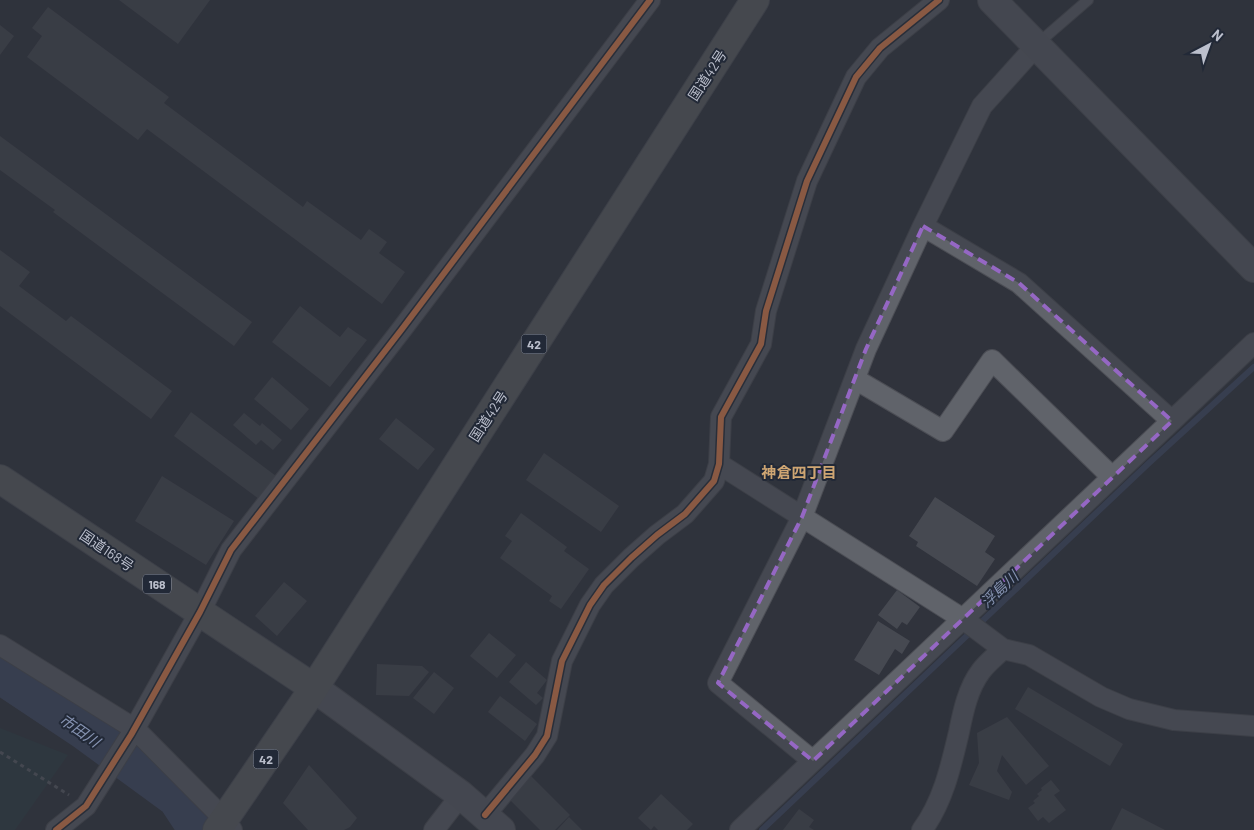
<svg xmlns="http://www.w3.org/2000/svg" width="1254" height="830" font-family="Barlow,'Noto Sans JP',sans-serif">
<style>
.green{fill:#2d3d43}
.lines{fill:none;stroke-linecap:round;stroke-linejoin:round}
.stream{stroke:#414c67;stroke-width:6}
.river{stroke:#414c67;stroke-width:39}
.building{fill:#464951}
.lane-casing{stroke:#4c4e55;stroke-width:12}
.street-casing{stroke:#4c4e55;stroke-width:22}
.secondary-casing{stroke:#4c4e55;stroke-width:30}
.highway-casing{stroke:#4c4f57;stroke-width:30}
.path{stroke:#5d6168;stroke-width:3;stroke-dasharray:4 4;stroke-linecap:butt}
.lane{stroke:#60636a;stroke-width:10}
.street{stroke:#60636a;stroke-width:20}
.secondary{stroke:#5e6168;stroke-width:28}
.highway{stroke:#5f6264;stroke-width:28}
.cycleway-casing{stroke:#222937;stroke-width:9}
.cycleway{stroke:#f5874c;stroke-width:6}
.marked{fill:none;stroke:#9567c4;stroke-width:4;stroke-dasharray:10 6;stroke-linejoin:round}
.labels{text-anchor:middle;dominant-baseline:central;stroke-width:4;stroke-linejoin:round;paint-order:stroke}
.shield{fill:#222937;stroke:#8d929f;stroke-width:1}
.shield-label{font-size:12px;font-weight:bold;fill:#bbbfcc}
.street-label{font-size:14px;fill:#bbbfcc;stroke:#222937}
.neighbourhood-label{font-size:15px;font-weight:bold;fill:#cfa673;stroke:#222937}
.water-label{font-size:15px;font-style:italic;fill:#8592b0;stroke:#222937}
</style>
<rect width="100%" height="100%" fill="#30333c"/>
<path class="green" d="M0,728L68,755L15,830H0Z"/>
<g class="lines">
<path class="stream" d="M762,830L1149,463L1254,367"/>
<path class="river" d="M0,674L84,730L177,798L198,830"/>
</g>
<path class="building" d="M119,0H210L178,44Z
M48,7L169,97L164,103L303,207L307,201L361,240L369,229L387,242L379,253L405,272L382,304L147,129L138,140L27,57L42,36L32,28Z
M0,25L14,36L0,55Z
M0,136L252,322L234,346L53,212L55,210L0,170Z
M0,250L30,272L19,286L66,321L71,316L172,391L151,419L0,306Z
M300,306L340,337L348,327L367,340L330,387L272,342Z
M272,377L309,409L291,430L254,399Z
M191,412L276,476L259,499L174,436Z
M244,413L260,426L262,423L282,440L273,450L261,440L256,445L233,425Z
M396,418L435,449L418,470L379,439Z
M544,453L619,506L601,532L526,480Z
M162,476L234,521L206,565L135,521Z
M935,497L995,536L985,552L995,559L977,586L916,546L918,542L909,536Z
M521,513L567,547L564,551L589,569L561,609L549,601L552,596L500,558L512,541L505,536Z
M284,582L307,601L277,636L255,616Z
M897,590L920,607L907,625L902,622L897,629L878,615Z
M878,621L910,641L902,654L895,649L879,675L854,660Z
M489,633L516,655L497,678L470,656Z
M526,662L547,680L537,693L543,698L536,705L509,682Z
M377,664L422,666L429,672L409,696L376,695Z
M434,672L454,688L434,714L413,698Z
M1028,687L1123,744L1110,766L1015,709Z
M500,696L537,724L525,741L488,712Z
M1007,717L1049,766L1026,785L1002,755L997,771L1012,792L1009,800L969,785L979,763L977,733Z
M309,765L357,818L350,827L344,830H308L283,803Z
M531,776L570,815L555,830H540L509,799Z
M1051,780L1060,791L1054,795L1066,810L1049,823L1043,817L1038,821L1028,808L1035,803L1033,801L1039,796L1037,794L1042,790L1041,788Z
M661,794L693,824L687,830H658L654,826L651,830L638,818Z
M1122,808L1165,830H1111Z
M799,809L814,820L809,827L814,830H783Z
M569,817L582,830H557Z"/>
<g class="lines">
<defs>
<path id="lane" d="M1036,45L1088,0"/>
<path id="street" d="M923,226L1019,283L1172,421
M855,379L943,431L992,360L1112,477
M719,464L963,619L1003,649L1029,655L1101,697L1129,709L1174,720L1254,726
M0,645L135,729L225,820L232,830
M813,761L718,683L802,517L866,349L923,226L982,106L1036,46
M485,815L535,755L547,736L562,661L590,605L604,585L631,558L657,535L685,514L714,481L719,464L721,417L761,344L766,311L807,181L856,77L880,48L939,0
M56,830L86,806L131,735L200,612L231,550L402,329L650,0
M434,830L461,795
M740,830L1254,343
M922,830C943,802 951,766 959,732C963,712 968,688 981,671C987,663 996,656 1003,649"/>
<path id="secondary" d="M992,0L1254,268
M314,688L461,795L501,830"/>
<path id="highway" d="M0,479L314,688
M217,830L314,688L755,0"/>
</defs>
<use href="#lane" class="lane-casing"/>
<use href="#street" class="street-casing"/>
<use href="#secondary" class="secondary-casing"/>
<use href="#highway" class="highway-casing"/>
<path class="path" d="M0,752L69,795"/>
<use href="#lane" class="lane"/>
<use href="#street" class="street"/>
<use href="#secondary" class="secondary"/>
<use href="#highway" class="highway"/>
<defs>
<path id="cycleway" d="M485,815L535,755L547,736L562,661L590,605L604,585L631,558L657,535L685,514L714,481L719,464L721,417L761,344L766,311L807,181L856,77L880,48L939,0
M56,830L86,806L131,735L200,612L231,550L402,329L650,0"/>
</defs>
<use href="#cycleway" class="cycleway-casing"/>
<use href="#cycleway" class="cycleway"/>
</g>
<path d="M0 0H1254V830H0ZM923,226L1019,283L1172,421L813,761L718,683L802,517L866,349Z" fill="#30333c" fill-opacity=".55" fill-rule="evenodd"/>
<path class="marked" d="M923,226L1019,283L1172,421L813,761L718,683L802,517L866,349Z"/>
<g class="labels">
<g class="shield">
<rect x="521.5" y="334.5" width="25" height="19" rx="4"/>
<rect x="143" y="574.5" width="28" height="19" rx="4"/>
<rect x="253.5" y="749.5" width="25" height="19" rx="4"/>
</g>
<g class="shield-label">
<text x="534" y="344">42</text>
<text x="157" y="584">168</text>
<text x="266" y="759">42</text>
</g>
<g class="street-label">
<text transform="translate(707 75) rotate(-57)">国道42号</text>
<text transform="translate(488 416) rotate(-57)">国道42号</text>
<text transform="translate(107 550) rotate(34)">国道168号</text>
</g>
<g class="neighbourhood-label">
<text x="799" y="472">神倉四丁目</text>
</g>
<g class="water-label">
<text transform="translate(999 589) rotate(-43)">浮島川</text>
<text transform="translate(80 730) rotate(35)">市田川</text>
</g>
</g>
<g transform="translate(1209 45) rotate(41)" stroke="#222937" stroke-width="4" paint-order="stroke">
<path d="M0-4L9 19L0 12L-9 19Z" fill="#bbbfcc"/>
<text y="-8" font-size="14" font-weight="bold" text-anchor="middle" fill="#bbbfcc">N</text>
</g>
</svg>
